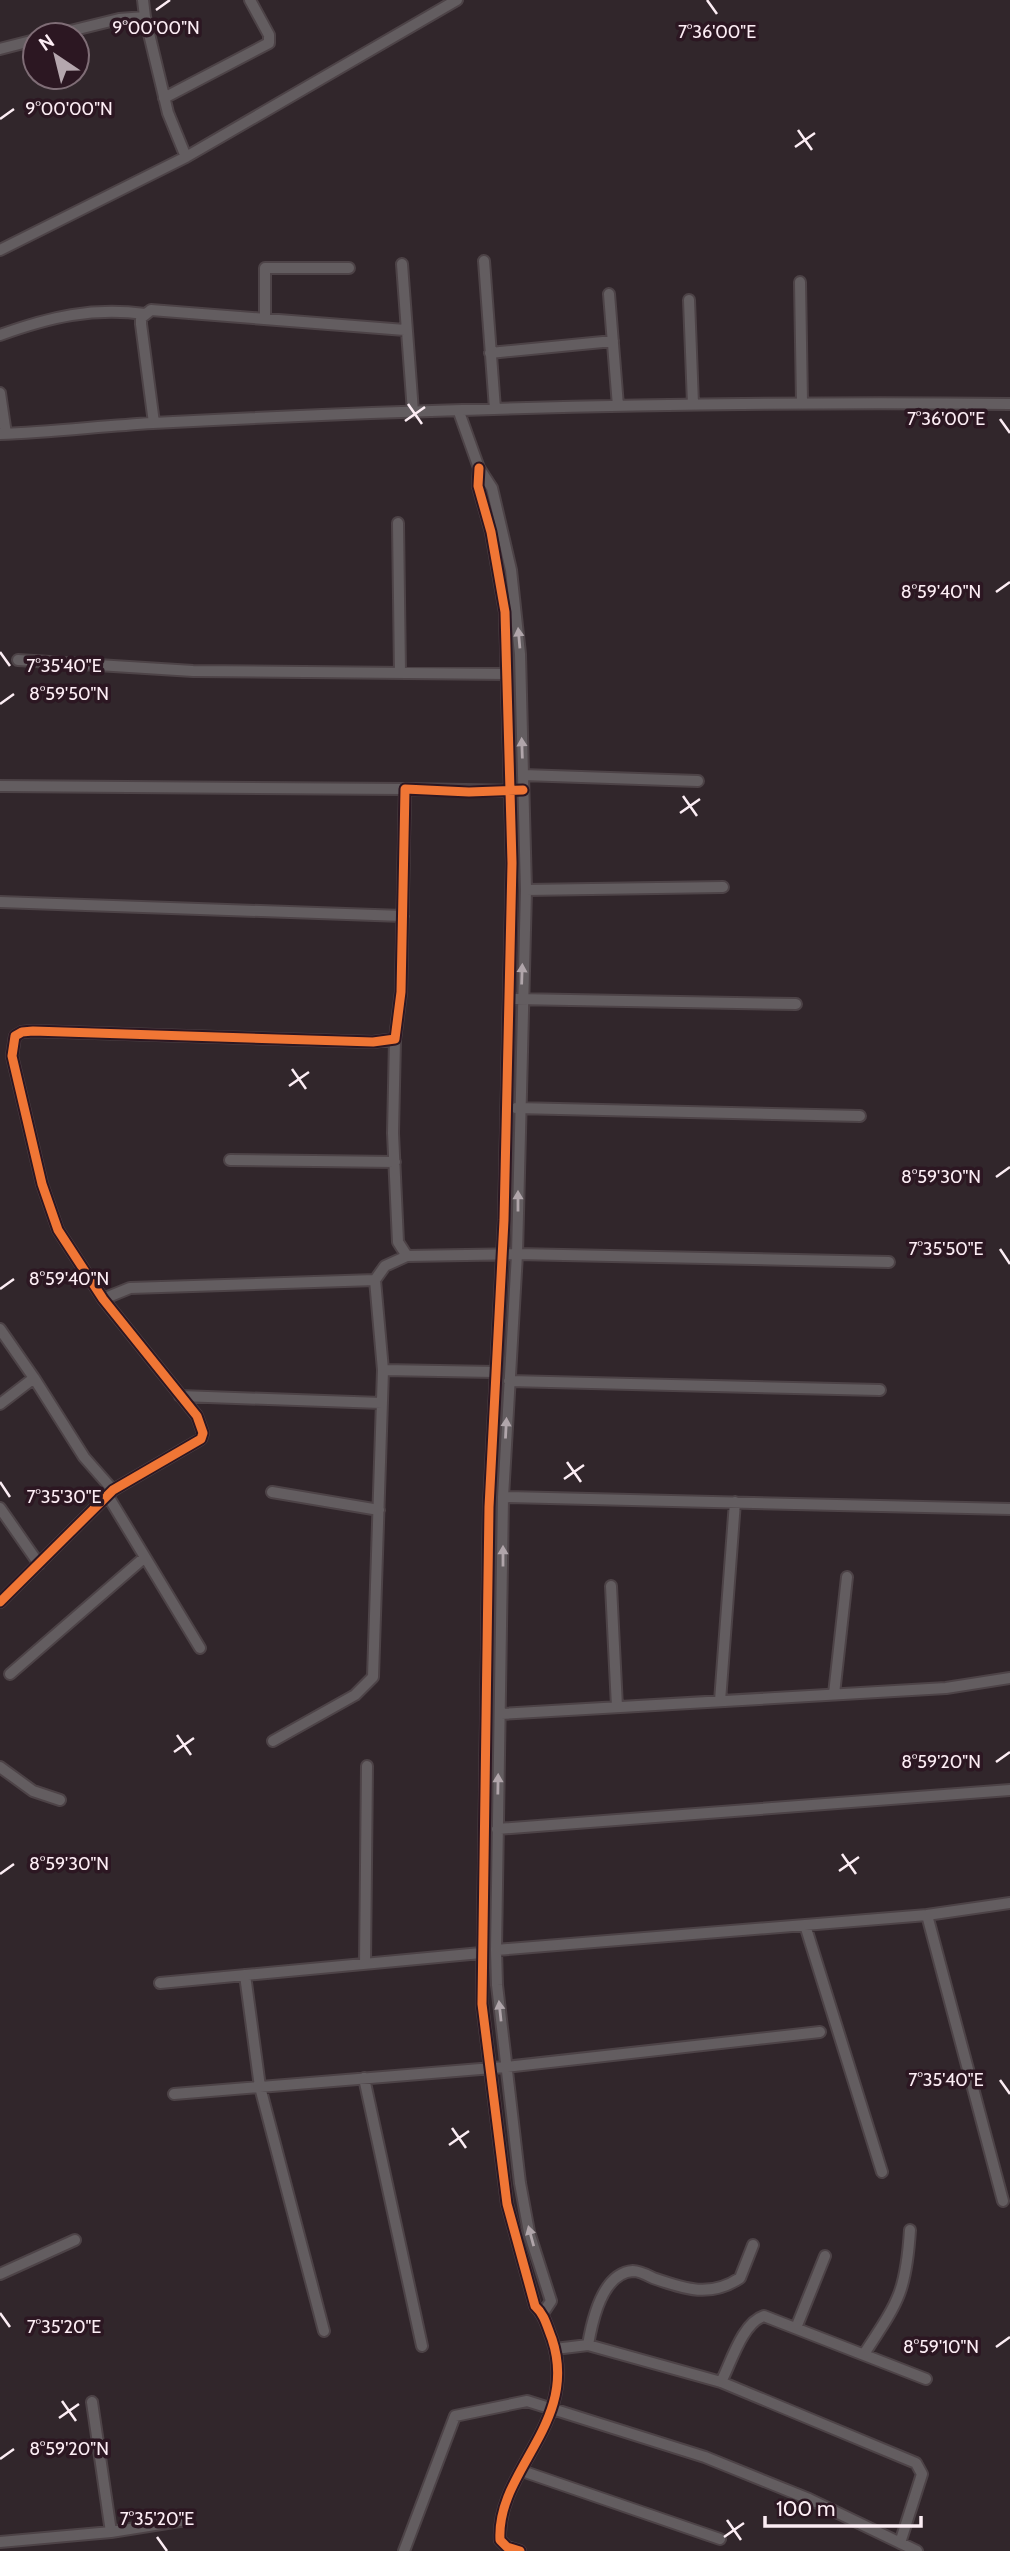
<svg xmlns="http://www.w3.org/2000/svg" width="1010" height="2551" font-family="Cabin,sans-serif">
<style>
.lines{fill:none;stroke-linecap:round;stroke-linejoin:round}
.minor-casing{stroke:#4d4347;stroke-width:14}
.minor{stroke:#635d60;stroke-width:10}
.cycleway-casing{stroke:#2c1722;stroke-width:13}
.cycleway{stroke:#f07635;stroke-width:9}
.oneway{fill:#b0a5aa}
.ticks{fill:none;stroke:#fcedf4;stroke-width:2.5}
.ticks-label{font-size:18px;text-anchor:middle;fill:#fcedf4;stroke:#2c1722;stroke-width:7;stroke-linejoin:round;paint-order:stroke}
</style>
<rect width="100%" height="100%" fill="#31262b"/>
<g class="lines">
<defs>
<path id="minor" d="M143,0L145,17
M54,35L119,19L145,17L168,113L186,157
M0,49L35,40
M164,98L269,43V35L250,0
M0,250L186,157L457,0
M484,261L495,409
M402,264L413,412
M800,282L802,403
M609,294L618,406
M689,300L693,404
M265,319V268H349
M0,335C50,317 92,307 145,314
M490,353L613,341
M0,393L6,434
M459,412L479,468L492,488L511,570L520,654L523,775L526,890L517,1254L503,1497L496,1950L497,1985L520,2183L529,2232L551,2301L543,2313
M154,423L141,324V318L151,310L405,330
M0,434C51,432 102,426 153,423C438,408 724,401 1010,404
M479,468L478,486L491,532L505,612L512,863L504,1220L489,1507L482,2004L507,2204L535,2306C545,2315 547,2327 552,2339C580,2423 496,2470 500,2540L507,2547L520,2551
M398,523L400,673
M18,660L193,671L508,674
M523,775L698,781
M0,786L405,789
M526,890L723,887
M0,902L403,916
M515,999L796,1004
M395,1039L393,1133L398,1242L407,1256
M516,1108L860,1116
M230,1160L395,1162
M375,1280L383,1370L496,1372
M103,1299L130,1288L375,1280L385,1266L407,1256L517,1254L889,1262
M0,1329L34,1378
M509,1381L880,1390
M180,1396L382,1403
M0,1404L34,1378L84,1457L113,1490
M272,1492L379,1510
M108,1496L200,1648
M503,1497L1010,1509
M0,1508L39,1564
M611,1586L617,1707
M0,1602L113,1490L201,1439L203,1433L197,1416L103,1299L58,1230L42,1184L12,1056L15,1036L22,1032L33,1031L373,1042L395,1039L401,992L405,789L517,791
M10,1674L145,1557
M834,1694L847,1577
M720,1701L735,1502
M501,1714L946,1688L1010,1678
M273,1741L355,1695L373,1677L383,1370
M0,1767L33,1791L60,1800
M497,1829L1010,1790
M927,1915L1010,1903
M805,1925L882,2172
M496,1950L927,1915L1003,2201
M365,1964L367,1766
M245,1975L260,2087L324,2331
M160,1983L481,1953
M364,2078L422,2346
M174,2094L505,2067L820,2032
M0,2274L75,2240
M796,2328L825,2256
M588,2345C592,2321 602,2273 633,2271C640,2271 647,2275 653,2278C685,2289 710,2298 740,2278L753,2245
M555,2349L588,2345L721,2382L916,2463L922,2474L900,2543
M864,2354C898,2302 906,2293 910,2230
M721,2382C731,2363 742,2323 764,2316L926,2379
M92,2402L111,2532
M522,2471L720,2539
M0,2542L111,2532L186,2520
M404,2551L455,2416L527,2401L705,2457L809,2499L917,2551"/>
</defs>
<use href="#minor" class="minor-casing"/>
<use href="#minor" class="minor"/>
<defs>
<path id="cycleway" d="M479,468L478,486L491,532L505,612L512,863L504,1220L489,1507L482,2004L507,2204L535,2306C545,2315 547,2327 552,2339C580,2423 496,2470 500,2540L507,2547L520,2551
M0,1602L113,1490L201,1439L203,1433L197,1416L103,1299L58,1230L42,1184L12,1056L15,1036L22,1032L33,1031L373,1042L395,1039L401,992L405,789L469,792L523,790"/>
</defs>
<use href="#cycleway" class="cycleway-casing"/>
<use href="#cycleway" class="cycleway"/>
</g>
<defs><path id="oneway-solid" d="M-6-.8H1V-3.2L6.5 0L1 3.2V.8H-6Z" transform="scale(1.75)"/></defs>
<g class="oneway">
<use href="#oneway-solid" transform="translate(519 638) rotate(-95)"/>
<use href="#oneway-solid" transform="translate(522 748) rotate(-92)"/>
<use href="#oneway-solid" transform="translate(522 974) rotate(-88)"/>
<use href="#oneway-solid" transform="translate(518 1201) rotate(-90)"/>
<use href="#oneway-solid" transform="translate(506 1428) rotate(-87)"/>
<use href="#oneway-solid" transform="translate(503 1556) rotate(-90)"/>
<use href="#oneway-solid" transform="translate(498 1784) rotate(-89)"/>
<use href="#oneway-solid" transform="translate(500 2011) rotate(-96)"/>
<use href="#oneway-solid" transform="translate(531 2236) rotate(-105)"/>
</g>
<path class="ticks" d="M707,0L717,14M156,10L170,0M0,119L14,109M798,130L812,150M795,147L815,133M408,404L422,424M1000,419L1010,433M405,421L425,407M996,592L1010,582M0,652L10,666M0,704L14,694M683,796L697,816M680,813L700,799M292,1069L306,1089M289,1086L309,1072M996,1177L1010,1167M1000,1249L1010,1264M0,1289L14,1279M567,1462L581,1482M564,1479L584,1465M0,1482L10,1497M177,1735L191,1755M174,1752L194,1738M996,1762L1010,1752M842,1854L856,1874M839,1871L859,1857M0,1874L14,1864M1000,2080L1010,2094M452,2128L466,2148M449,2145L469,2131M0,2313L10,2327M996,2347L1010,2337M62,2401L76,2421M59,2418L79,2404M0,2459L14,2449M727,2520L741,2540M157,2537L167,2551M724,2537L744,2523"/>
<g class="ticks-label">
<text x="156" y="34">9°00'00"N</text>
<text x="717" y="38">7°36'00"E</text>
<text x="69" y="115">9°00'00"N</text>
<text x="946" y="425">7°36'00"E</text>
<text x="941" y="598">8°59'40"N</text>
<text x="64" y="672">7°35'40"E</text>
<text x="69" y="700">8°59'50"N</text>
<text x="941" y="1183">8°59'30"N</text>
<text x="946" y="1255">7°35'50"E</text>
<text x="69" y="1285">8°59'40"N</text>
<text x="64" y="1503">7°35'30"E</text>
<text x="941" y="1768">8°59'20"N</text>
<text x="69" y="1870">8°59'30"N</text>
<text x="946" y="2086">7°35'40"E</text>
<text x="64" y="2333">7°35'20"E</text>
<text x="941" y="2353">8°59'10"N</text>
<text x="69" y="2455">8°59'20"N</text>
<text x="157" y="2525">7°35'20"E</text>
</g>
<g transform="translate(56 56) rotate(325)"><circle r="33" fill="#2c1722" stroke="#7f6d76" stroke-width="2"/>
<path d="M0-5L12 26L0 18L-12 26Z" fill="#b5a7ae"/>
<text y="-10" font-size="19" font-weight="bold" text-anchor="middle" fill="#fcedf4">N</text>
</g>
<path d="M765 2516v10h156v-10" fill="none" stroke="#fcedf4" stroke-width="3.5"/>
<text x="776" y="2516" font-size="21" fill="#fcedf4" stroke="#2c1722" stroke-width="5" paint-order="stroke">100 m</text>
</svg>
